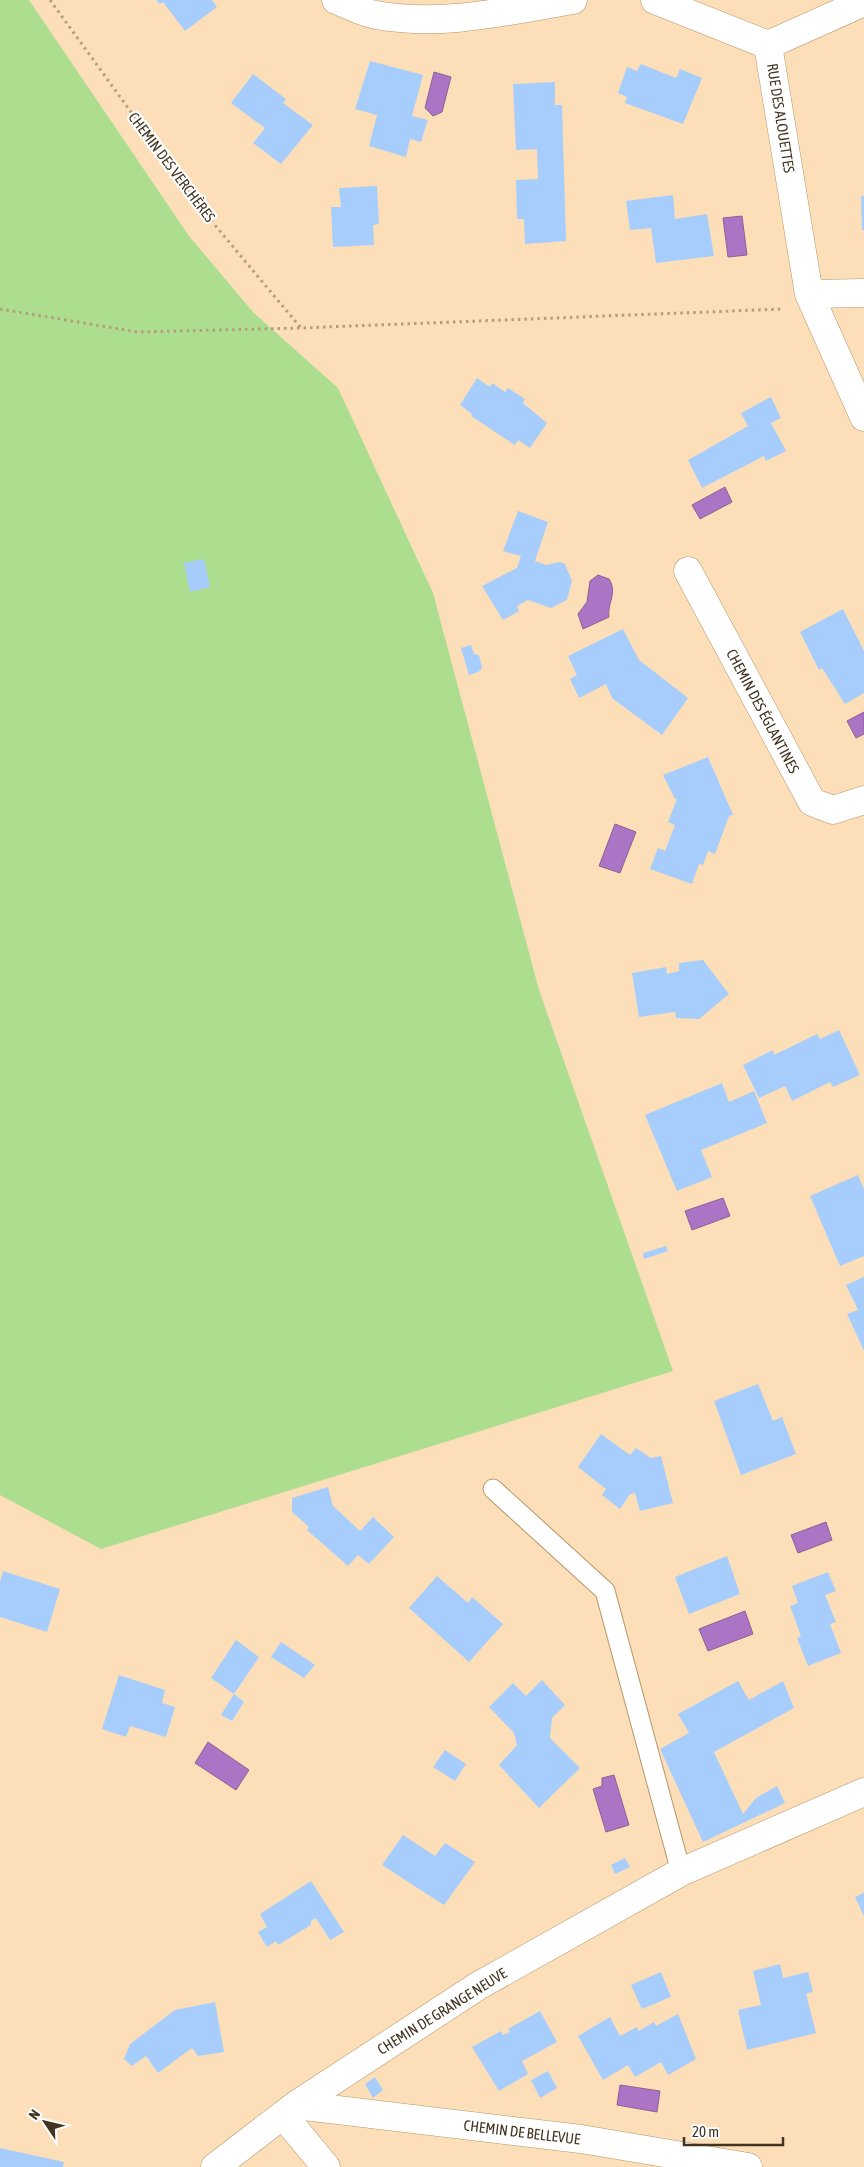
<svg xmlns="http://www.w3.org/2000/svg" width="864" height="2167" font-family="'Asap Condensed',sans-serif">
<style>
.green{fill:#adde8f}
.water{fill:#ab74c5;stroke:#8c6194}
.building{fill:#a7cdfc}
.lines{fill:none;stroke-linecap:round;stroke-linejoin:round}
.service-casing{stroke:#b79567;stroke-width:21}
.minor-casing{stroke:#b79567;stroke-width:29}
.path{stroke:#b49d7e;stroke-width:3;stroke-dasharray:2.5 4;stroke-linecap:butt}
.service{stroke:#fff;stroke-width:19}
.minor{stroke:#fff;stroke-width:28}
.labels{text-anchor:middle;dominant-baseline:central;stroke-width:4.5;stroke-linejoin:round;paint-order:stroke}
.street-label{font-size:15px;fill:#423421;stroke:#fff}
</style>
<rect width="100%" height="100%" fill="#fcdfb9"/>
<path class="green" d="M0,0H29L189,236L253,312L338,388L433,593L539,990L673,1371L101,1549L0,1495Z"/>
<path class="water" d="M434,72L451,77L442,112L433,116L425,108Z
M742,216L747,255L728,257L723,218Z
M725,487L732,502L700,519L692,505Z
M598,575L609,579C618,593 607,603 609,617L583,629L578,614L587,602L590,581Z
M864,712V734L856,738L847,721Z
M615,824L636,832L620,873L599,866Z
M723,1198L730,1216L692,1230L685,1211Z
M826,1522L832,1540L798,1553L791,1535Z
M745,1611L753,1634L708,1651L699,1629Z
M208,1742L249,1770L236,1790L195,1763Z
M614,1775L629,1825L606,1832L593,1789L602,1786V1778Z
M620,2085L660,2091L657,2112L617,2105Z"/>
<path class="building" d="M156,0H212L217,7L185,31L163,2L160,4Z
M370,61L423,75L412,116L428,120L421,142L410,139L406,157L369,146L377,115L355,109Z
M641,64L676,78L680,69L702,78L683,124L625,103L627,97L618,93L627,67L637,71Z
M253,74L286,99L283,103L313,125L281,164L253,143L265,128L231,103Z
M555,82V105H562L566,241L525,244L524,219H517L516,180L538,179L537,149L516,150L513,84Z
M377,186L379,224L373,225L374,245L333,247L331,207H341L339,188Z
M673,195L675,219L707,214L714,256L656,263L651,228L630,230L626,201Z
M861,196H864V230H862Z
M477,378L490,387L492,383L505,392L508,388L525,399L523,403L547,423L530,448L518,440L515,445L471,416L472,414L460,405Z
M771,397L781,418L771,423L786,451L766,461L764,456L702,488L688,460L748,426L741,413Z
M518,511L548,522L535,561L546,565L560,562L565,564L572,581L567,600L551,608L528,600L517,606L519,611L503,620L482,586L517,568L521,556L503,551Z
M204,559L210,587L190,592L184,563Z
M843,609L864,651V693L845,704L822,668L819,670L800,632Z
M623,629L639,660L688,698L662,735L612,698L606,684L579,698L570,679L577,675L568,656Z
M471,645L474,654L479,655L482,667L480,671L469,675L461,648Z
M708,757L733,815L729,816L715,854L708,851L703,865L699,864L692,884L650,869L658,848L665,851L675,825L668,822L677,799H675L663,775Z
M703,960L729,994L699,1019L676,1018L675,1012L639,1017L632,973L666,967L667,974L679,971V963Z
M839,1030L860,1075L833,1087L830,1082L792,1101L785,1086L759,1098L743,1065L773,1050L774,1055L817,1034L820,1039Z
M722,1083L729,1102L754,1091L767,1123L701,1150L712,1177L677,1191L645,1115Z
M858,1175L864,1189V1256L840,1266L810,1196Z
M666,1246L668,1251L644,1259L643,1253Z
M864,1277V1351L847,1314L858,1310L846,1285Z
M758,1384L773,1421L782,1417L796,1454L741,1475L714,1401Z
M601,1434L630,1455L636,1448L651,1458L661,1456L673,1503L640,1511L635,1493L630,1494L620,1509L602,1495L606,1489L578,1467Z
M328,1487L333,1506L360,1531L373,1517L394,1537L369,1564L358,1555L348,1566L307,1530L309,1527L292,1512V1498Z
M727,1556L740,1594L689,1614L675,1577Z
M3,1571L60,1589L47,1632L0,1617V1582Z
M828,1572L836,1591L825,1595L836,1622L830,1624L841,1653L808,1666L797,1638L801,1636L790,1606L798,1603L792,1586Z
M437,1576L468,1603L472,1597L503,1624L469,1662L409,1608Z
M236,1640L259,1657L234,1694L244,1702L232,1721L221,1715L234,1694L211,1678Z
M281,1642L315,1665L304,1678L271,1657Z
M119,1675L165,1690L162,1703L175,1707L166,1737L130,1726L126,1737L102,1729Z
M542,1680L565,1705L552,1718L550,1738L580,1768L539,1808L499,1765L517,1745L514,1733L489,1707L513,1683L526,1696Z
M738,1681L749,1700L783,1681L794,1708L714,1752L743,1814L756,1798L777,1786L785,1803L703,1842L660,1749L689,1733L678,1714Z
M445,1750L466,1764L455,1781L433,1767Z
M403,1835L435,1856L445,1843L475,1862L444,1905L382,1865Z
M625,1858L630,1867L615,1874L611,1865Z
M311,1881L344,1932L330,1940L316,1918L311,1921V1925L278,1945L276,1941L267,1947L258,1932L267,1927L260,1914Z
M864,1893V1916L855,1897Z
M780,1964L783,1978L808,1972L813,1992L806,1994L816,2033L747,2050L738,2010L761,2005L753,1971Z
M661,1972L671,1997L642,2009L631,1985Z
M215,2002L224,2052L198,2056L192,2048L158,2073L146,2056L132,2066L124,2059L130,2044L175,2010Z
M540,2011L557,2042L522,2061L528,2074L499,2091L472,2047L501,2031L503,2035L510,2032L508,2029Z
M678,2014L696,2059L668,2075L661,2062L635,2077L628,2065L603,2080L578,2036L610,2017L620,2036L637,2027L639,2031L654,2022L656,2026Z
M548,2071L557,2088L540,2098L531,2080Z
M375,2077L383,2090L373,2098L365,2084Z
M0,2148L64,2162L63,2167H0Z"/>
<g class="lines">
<defs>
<path id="service" d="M493,1489L605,1591L681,1872"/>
<path id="minor" d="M336,0C349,5 363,13 376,15C443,27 507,11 573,0
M655,0L768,45
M864,2L768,45L809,294L864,417
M809,294L864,293
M688,571L812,802L833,810L864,800
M296,2105L581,2139L748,2167
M283,2115L326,2167
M215,2167L296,2105L478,1986L681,1872L864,1792"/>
</defs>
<use href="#service" class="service-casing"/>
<use href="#minor" class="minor-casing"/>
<path class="path" d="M50,0L199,206L301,328
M0,309L138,332L301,328L782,309"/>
<use href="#service" class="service"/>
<use href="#minor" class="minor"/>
</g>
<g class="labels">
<g class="street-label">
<text transform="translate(781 118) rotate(81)">RUE DES ALOUETTES</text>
<text transform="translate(172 167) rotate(53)">CHEMIN DES VERCHÈRES</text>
<text transform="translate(763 711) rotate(62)">CHEMIN DES ÉGLANTINES</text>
<text transform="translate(442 2011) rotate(-32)">CHEMIN DE GRANGE NEUVE</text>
<text transform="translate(522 2132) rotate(7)">CHEMIN DE BELLEVUE</text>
</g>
</g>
<g transform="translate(45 2122) rotate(305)" stroke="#ffffff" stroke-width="4" paint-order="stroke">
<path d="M0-4L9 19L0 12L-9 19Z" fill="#423421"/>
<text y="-8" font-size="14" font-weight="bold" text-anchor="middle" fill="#423421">N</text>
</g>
<path d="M684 2137v8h99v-8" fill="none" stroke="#423421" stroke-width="2.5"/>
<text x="692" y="2137" font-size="15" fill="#423421" stroke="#ffffff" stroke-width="4" paint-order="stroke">20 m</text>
</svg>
